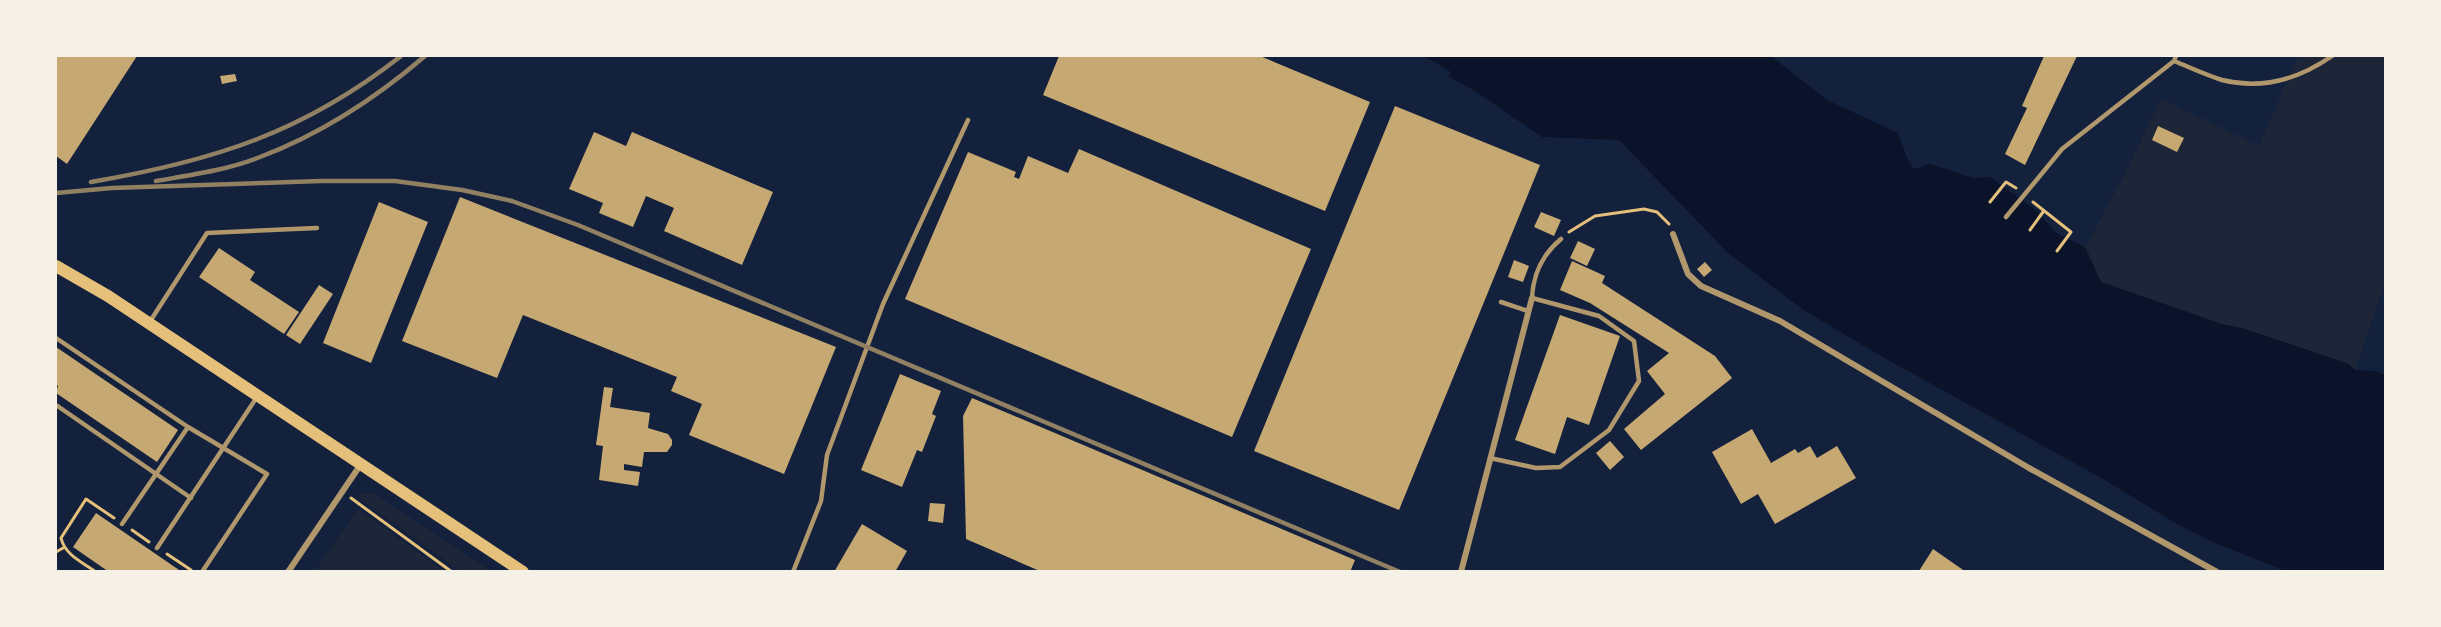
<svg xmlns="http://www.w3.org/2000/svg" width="2441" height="627" font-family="Jost,sans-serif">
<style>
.green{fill:#1d2539}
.water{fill:#0b132b}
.building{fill:#c6a872}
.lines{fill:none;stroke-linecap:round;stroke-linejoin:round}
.path{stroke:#e5c07b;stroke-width:3}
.service{stroke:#b1986c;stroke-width:4.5}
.minor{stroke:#b1986c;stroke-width:6}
.secondary{stroke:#e5c07b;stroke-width:12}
.rail{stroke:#918062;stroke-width:4.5}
</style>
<rect width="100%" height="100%" fill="#14213d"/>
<path class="green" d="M2298,56H2385V282L2355,370L2349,364L2242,328L2225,325L2101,282L2085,247L2124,176L2161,98L2259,146Z
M368,492L375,494L491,571H460L356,496Z
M358,509L444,571H315Z"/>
<path class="water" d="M1424,56H1771L1827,100L1898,133C1903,144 1906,160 1914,169L1930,164L1973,178L1990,177L2037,211L2055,232L2085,247L2101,282L2225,325L2242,328L2349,364L2355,370L2376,371L2385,375V571H2286L2217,544L2177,524L2103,479L1879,355L1802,309L1728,253L1619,140L1542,137L1475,91L1448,76L1451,72Z"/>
<path class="building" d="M56,56H137L67,164L56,156Z
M1059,56H1260L1370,102L1325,211L1043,95Z
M2044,56H2077L2025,165L2005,154L2027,108L2022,106Z
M235,74L237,81L222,84L220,76Z
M1395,106L1540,165L1399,510L1254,451Z
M2158,126L2184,138L2177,152L2152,140Z
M594,132L626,146L632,132L773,192L742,265L664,231L674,208L646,196L633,227L599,213L603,203L569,189Z
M1079,149L1311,249L1232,437L905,299L968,152L1016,172L1014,177L1019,179L1028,156L1068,173Z
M460,197L836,347L784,474L689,435L702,404L671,391L677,377L523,315L497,378L402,341Z
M379,202L428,222L371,363L323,343Z
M1541,212L1561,220L1554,236L1534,227Z
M1578,241L1595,249L1587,266L1570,258Z
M219,248L255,272L250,280L299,312L284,334L199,277Z
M1514,260L1529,266L1523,282L1508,277Z
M1572,261L1605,276L1602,283L1715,356L1732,378L1641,450L1624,429L1665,394L1647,371L1669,353L1590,303L1560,290Z
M1705,262L1712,270L1704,277L1697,269Z
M319,285L333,294L300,344L286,335Z
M1560,315L1620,336L1589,425L1567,417L1555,454L1515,440Z
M56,347L178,430L157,462L56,393L58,386L56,384Z
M900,374L941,391L932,414L936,416L922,452L917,450L902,487L861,470Z
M604,387L613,388L610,407L650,413L648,428L668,434L672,440V445L667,452H644L642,467L624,464V470L640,472L638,486L599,480L603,446L596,445Z
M972,398L1355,560L1350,572H1042L966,539L963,416Z
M1752,429L1771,463L1795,449L1798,453L1810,446L1817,458L1837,446L1856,478L1775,524L1758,494L1741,504L1712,452Z
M1610,441L1624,457L1610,470L1596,453Z
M930,503L945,504L943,523L928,521Z
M96,513L182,572H109L73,547Z
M862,524L907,551L895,572H834Z
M1933,549L1966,572L1919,571Z"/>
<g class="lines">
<path class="path" d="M1990,202L2006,182L2016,188
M2033,202L2071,232L2057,251
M2030,230L2043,212
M1569,232L1595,216L1644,209L1657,212L1669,224
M351,498L452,572
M132,530L149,542
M56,552L63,548
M167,554L191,570
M96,572C82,562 65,555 61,538L86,499L114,518"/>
<path class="service" d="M2176,56L2174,61C2189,67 2206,75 2222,80C2262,90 2299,79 2332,56
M2006,217L2062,149L2174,61
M1501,302L1528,311
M149,323L207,233L317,228
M56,338L188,427L267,474L202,572
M56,405L191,498
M1490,458L1536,468L1560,467L1609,430L1639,381L1634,341L1599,316L1532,298C1533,275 1543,254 1561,239
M122,524L188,427
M157,548L257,397
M793,572L821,501L827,455L883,304L968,120"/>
<path class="minor" d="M1673,234L1688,274L1701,286L1780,321L2029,468L2217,572
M288,572L361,464
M1461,572L1532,298"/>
<path class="secondary" d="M56,266L108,296L523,572"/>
<path class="rail" d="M156,181C191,175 227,170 260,157C321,134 376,98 425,56
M91,182C213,161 303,133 401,56
M56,193L112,188L321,181H395L462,190L512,201L578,225L1400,572"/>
</g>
<rect width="2441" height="627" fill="none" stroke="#f6f1e7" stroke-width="114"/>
</svg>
